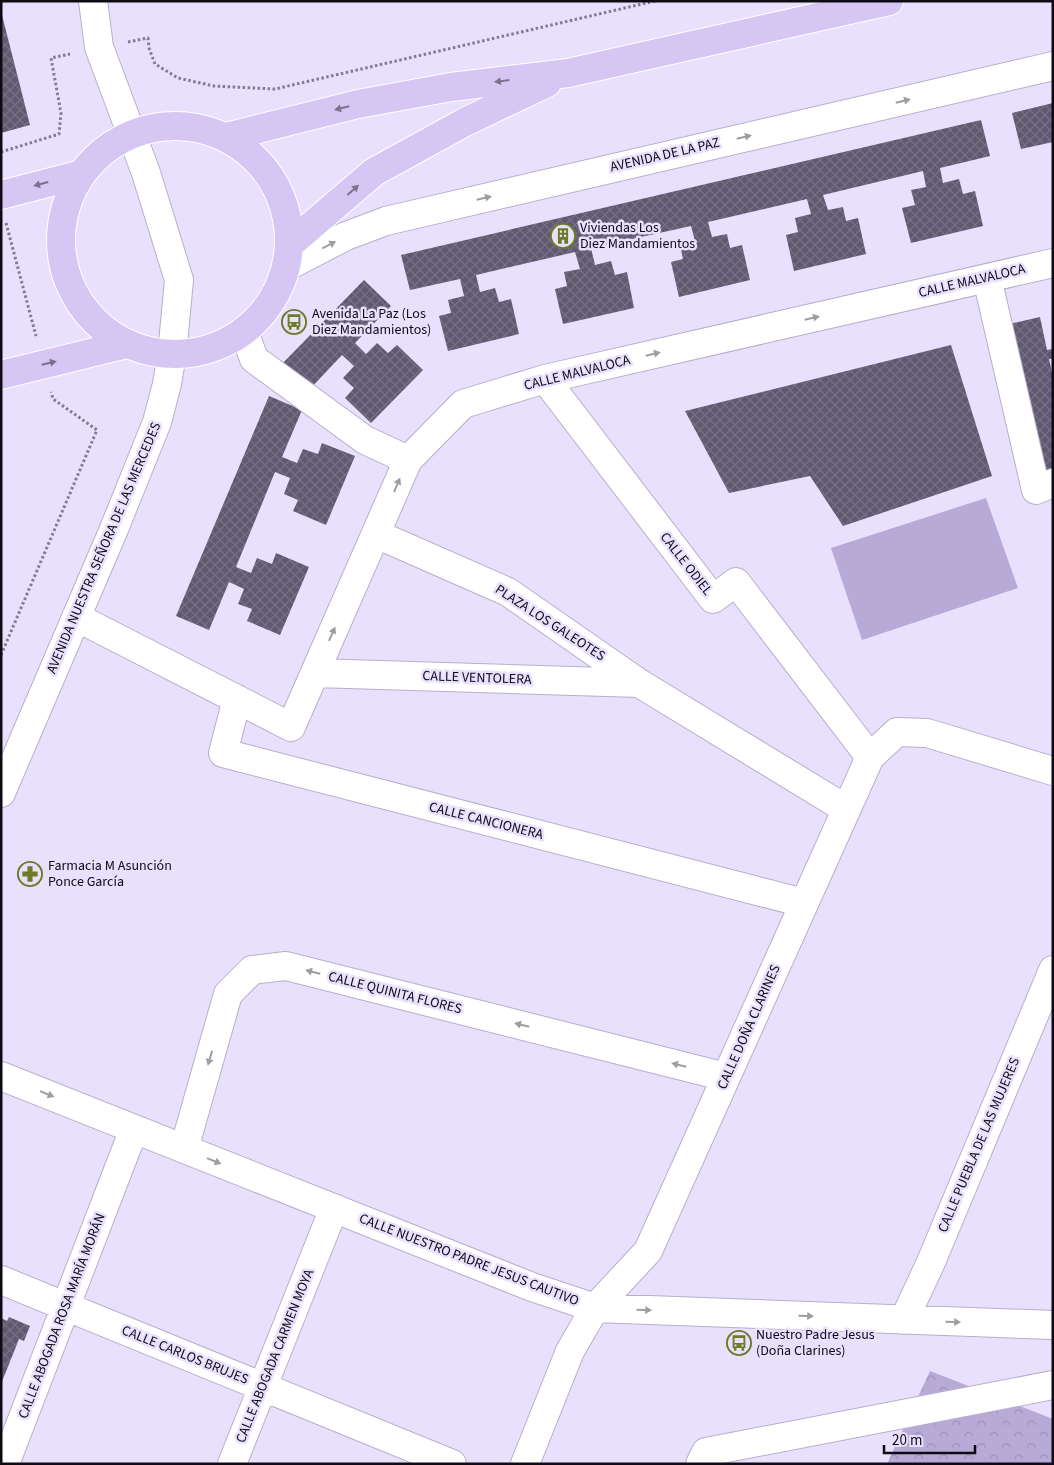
<svg xmlns="http://www.w3.org/2000/svg" width="1054" height="1465" font-family="'Source Sans 3',sans-serif">
<style>
.park{fill:url(#park-crowns)}
.garden{fill:#b8aad7}
.building{fill:url(#building-cross-hatch)}
.lines{fill:none;stroke-linecap:round;stroke-linejoin:round}
.minor-casing{stroke:#b7afca;stroke-width:30}
.major-casing{stroke:#fff;stroke-width:30}
.path{stroke:#827c90;stroke-width:3;stroke-dasharray:2.5 2.5;stroke-linecap:butt}
.minor{stroke:#fff;stroke-width:28}
.major{stroke:#d5c6f3;stroke-width:28}
.oneway{fill:#7b728f}
.oneway2{fill:#9f9da1}
.labels{text-anchor:middle;dominant-baseline:central;stroke-width:5;stroke-linejoin:round;paint-order:stroke}
.street-label{font-size:14px;fill:#0e0b14;stroke:#e9e0fd}
.poi-label{font-size:14px;fill:#0e0b14;stroke:#e9e0fd;text-anchor:start}
</style>
<defs>
<pattern id="park-crowns" width="20" height="18" patternUnits="userSpaceOnUse" patternTransform="scale(1.25)"><rect width="20" height="18" fill="#b8aad7"/><path d="M2 6a3 3 0 1 1 6 0M12 15a3 3 0 1 1 6 0" fill="none" stroke="#9d91b8"/></pattern>
<pattern id="building-cross-hatch" width="8" height="8" patternUnits="userSpaceOnUse" patternTransform="scale(1.25)"><rect width="8" height="8" fill="#605971"/><path d="M0 0l8 8M0 8l8-8" fill="none" stroke="#767083"/></pattern>
</defs>
<rect width="100%" height="100%" fill="#e9e0fd"/>
<path class="park" d="M930,1371L1053,1419V1464H887Z"/>
<path class="garden" d="M986,498L1018,588L862,640L831,548Z"/>
<path class="building" d="M2,15L30,125L1,133V16Z
M1053,103V142L1021,149L1012,113Z
M981,120L990,156L940,168L943,183L959,179L963,194L975,191L983,226L911,243L902,208L915,205L911,190L926,187L923,171L823,195L828,210L843,207L846,221L858,218L866,254L794,271L786,235L798,232L795,218L811,214L807,199L708,222L712,237L727,234L730,248L742,245L750,280L679,297L671,262L683,259L680,245L695,241L691,226L591,248L595,265L611,261L615,275L627,272L634,308L563,324L555,289L567,286L564,272L580,269L575,252L476,275L480,292L495,288L499,302L511,299L519,334L448,351L439,316L451,313L448,300L464,296L460,279L410,290L401,255Z
M364,280L391,306L355,343L366,354L377,343L388,353L397,345L423,370L371,423L345,398L354,388L343,378L354,366L342,355L307,392L280,366Z
M1040,317L1047,350L1052,349L1053,354V359H1049L1053,377V472L1045,474L1009,324Z
M951,345L992,476L843,526L810,476L729,493L685,411Z
M269,396L302,410L282,457L297,463L303,449L318,454L322,443L355,456L326,525L293,511L298,500L284,494L290,478L275,472L236,567L251,573L257,558L272,564L276,553L309,567L280,635L247,621L252,609L238,604L244,589L229,582L209,630L176,616Z
M9,1317L30,1326L24,1341L19,1339L1,1384V1318L7,1321Z"/>
<g class="lines">
<defs>
<path id="minor" d="M286,267L346,236L386,221L1053,66
M987,278L1036,490L1053,483
M244,331L254,359L365,440L408,460
M545,379L713,599L736,582L870,757
M376,534L508,592L639,683L846,809
M76,617L291,727L408,460L463,404L545,379L1053,263
M315,673L639,683
M237,699L223,753L804,903
M1,793L114,529L157,422L167,384L172,354L179,280L146,173L99,47L93,1
M1,1076L532,1287L595,1308L1053,1325
M184,1149L228,994L252,970L286,966L726,1077
M1,1280L452,1464
M904,1320L931,1262L1053,970
M5,1464L134,1129
M232,1464L334,1208
M525,1464L570,1351L595,1308L648,1251L870,757L897,732L927,733L1053,771
M700,1464L706,1452L1053,1385"/>
<path id="major" d="M61 240a114 114 0 1 1 228 0a114 114 0 1 1-228 0Z
M226,137L358,104L451,87L568,73L889,1
M1,195L82,174
M290,244L374,172L465,122L547,83
M1,375L127,344"/>
</defs>
<use href="#minor" class="minor-casing"/>
<use href="#major" class="major-casing"/>
<path class="path" d="M128,42L148,38L149,48L155,64L178,78L214,86L275,89L655,1
M1,152L59,134L61,113L51,58L70,54
M6,223L36,336
M1,655L97,430L53,399L51,392"/>
<use href="#minor" class="minor"/>
<use href="#major" class="major"/>
</g>
<defs><path id="oneway-solid" d="M-6-.8H1V-3.2L6.5 0L1 3.2V.8H-6Z" transform="scale(1.25)"/></defs>
<g class="oneway">
<use href="#oneway-solid" transform="translate(502 81) rotate(173)"/>
<use href="#oneway-solid" transform="translate(342 108) rotate(166)"/>
<use href="#oneway-solid" transform="translate(41 184) rotate(165)"/>
<use href="#oneway-solid" transform="translate(353 190) rotate(-41)"/>
<use href="#oneway-solid" transform="translate(49 363) rotate(-13)"/>
</g>
<g class="oneway2">
<use href="#oneway-solid" transform="translate(903 101) rotate(-13)"/>
<use href="#oneway-solid" transform="translate(744 137) rotate(-13)"/>
<use href="#oneway-solid" transform="translate(484 198) rotate(-13)"/>
<use href="#oneway-solid" transform="translate(329 245) rotate(-27)"/>
<use href="#oneway-solid" transform="translate(812 318) rotate(-13)"/>
<use href="#oneway-solid" transform="translate(653 354) rotate(-13)"/>
<use href="#oneway-solid" transform="translate(397 485) rotate(-67)"/>
<use href="#oneway-solid" transform="translate(332 634) rotate(-66)"/>
<use href="#oneway-solid" transform="translate(313 972) rotate(-166)"/>
<use href="#oneway-solid" transform="translate(522 1025) rotate(-166)"/>
<use href="#oneway-solid" transform="translate(210 1058) rotate(106)"/>
<use href="#oneway-solid" transform="translate(679 1065) rotate(-166)"/>
<use href="#oneway-solid" transform="translate(47 1094) rotate(22)"/>
<use href="#oneway-solid" transform="translate(214 1161) rotate(22)"/>
<use href="#oneway-solid" transform="translate(644 1310) rotate(2)"/>
<use href="#oneway-solid" transform="translate(806 1316) rotate(2)"/>
<use href="#oneway-solid" transform="translate(953 1322) rotate(2)"/>
</g>
<defs>
<symbol id="building-ring" viewBox="-11 -11 22 22"><circle r="9.5" fill="#e9e0fd" stroke="#6c7b28" stroke-width="1.5"/><path d="M-4-6H4V6H1V3H-1V6H-4ZM-2.5-4.3h1.7v1.8h-1.7ZM.8-4.3h1.7v1.8H.8ZM-2.5-1h1.7V.8h-1.7ZM.8-1h1.7V.8H.8Z" fill="#6c7b28"/></symbol>
<symbol id="bus-ring" viewBox="-11 -11 22 22"><circle r="9.5" fill="#e9e0fd" stroke="#6c7b28" stroke-width="1.5"/><path d="M-5-6H5V4H4V6H2V4H-2V6H-4V4H-5ZM-3.5-4V0h7V-4ZM-3.5 1.2v1.5H-2V1.2ZM2 1.2v1.5H3.5V1.2Z" fill="#6c7b28"/></symbol>
<symbol id="pharmacy-ring" viewBox="-11 -11 22 22"><circle r="9.5" fill="#e9e0fd" stroke="#6c7b28" stroke-width="1.5"/><path d="M-2-6h4v4h4v4h-4v4h-4v-4h-4v-4h4Z" fill="#6c7b28"/></symbol>
</defs>
<g fill-rule="evenodd">
<use href="#building-ring" x="549" y="222" width="28" height="28"/>
<use href="#bus-ring" x="280" y="308" width="28" height="28"/>
<use href="#pharmacy-ring" x="16" y="860" width="28" height="28"/>
<use href="#bus-ring" x="725" y="1329" width="28" height="28"/>
</g>
<g class="labels">
<g class="street-label">
<text transform="translate(665 155) rotate(-13)">AVENIDA DE LA PAZ</text>
<text transform="translate(972 281) rotate(-13)">CALLE MALVALOCA</text>
<text transform="translate(577 373) rotate(-14)">CALLE MALVALOCA</text>
<text transform="translate(104 548) rotate(-67)">AVENIDA NUESTRA SEÑORA DE LAS MERCEDES</text>
<text transform="translate(686 564) rotate(52)">CALLE ODIEL</text>
<text transform="translate(550 623) rotate(33)">PLAZA LOS GALEOTES</text>
<text transform="translate(477 678) rotate(2)">CALLE VENTOLERA</text>
<text transform="translate(486 821) rotate(14)">CALLE CANCIONERA</text>
<text transform="translate(395 993) rotate(14)">CALLE QUINITA FLORES</text>
<text transform="translate(749 1027) rotate(-66)">CALLE DOÑA CLARINES</text>
<text transform="translate(979 1145) rotate(-67)">CALLE PUEBLA DE LAS MUJERES</text>
<text transform="translate(469 1260) rotate(21)">CALLE NUESTRO PADRE JESUS CAUTIVO</text>
<text transform="translate(62 1316) rotate(-69)">CALLE ABOGADA ROSA MARÍA MORÁN</text>
<text transform="translate(185 1355) rotate(22)">CALLE CARLOS BRUJES</text>
<text transform="translate(275 1356) rotate(-68)">CALLE ABOGADA CARMEN MOYA</text>
</g>
<g class="poi-label">
<text x="580" y="228">Viviendas Los<tspan x="580" dy="16">Diez Mandamientos</tspan></text>
<text x="312" y="314">Avenida La Paz (Los<tspan x="312" dy="16">Diez Mandamientos)</tspan></text>
<text x="48" y="866">Farmacia M Asunción<tspan x="48" dy="16">Ponce García</tspan></text>
<text x="756" y="1335">Nuestro Padre Jesus<tspan x="756" dy="16">(Doña Clarines)</tspan></text>
</g>
</g>
<rect width="1054" height="1465" fill="none" stroke="#0e0b14" stroke-width="5"/>
<path d="M884 1445v8h91v-8" fill="none" stroke="#0e0b14" stroke-width="2.5"/>
<text x="892" y="1445" font-size="15" fill="#0e0b14" stroke="#e9e0fd" stroke-width="4" paint-order="stroke">20 m</text>
</svg>
